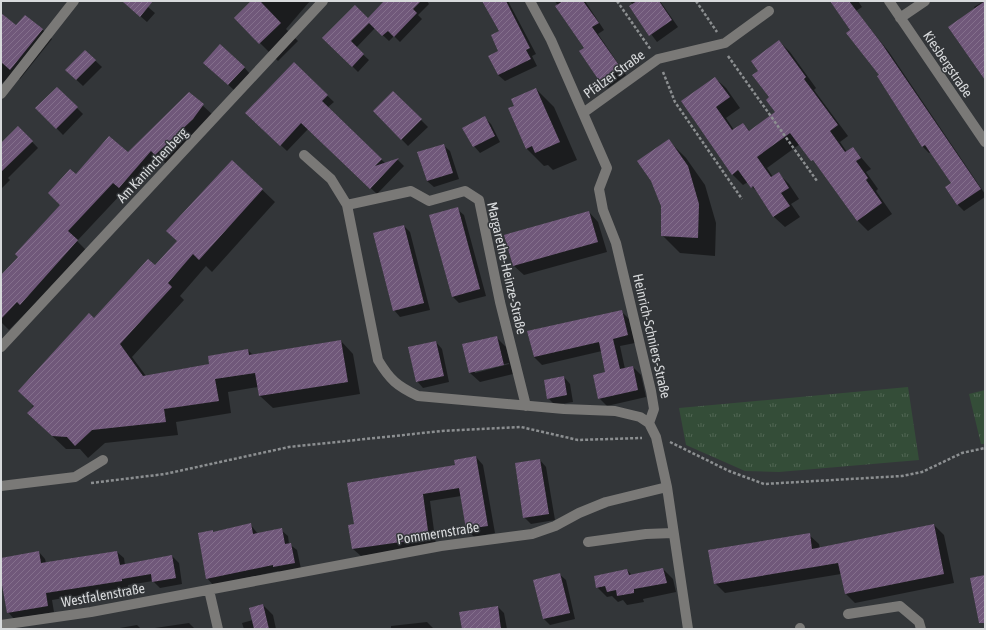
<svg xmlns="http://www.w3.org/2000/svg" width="986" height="630" font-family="'Asap Condensed',sans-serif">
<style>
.park{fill:url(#park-tufts)}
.shadow{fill:#0007;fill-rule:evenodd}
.building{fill:url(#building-hatch)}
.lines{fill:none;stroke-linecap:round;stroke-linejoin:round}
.path{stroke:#8c8f91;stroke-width:2.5;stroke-dasharray:3 2;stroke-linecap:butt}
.minor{stroke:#7a7977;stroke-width:10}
.labels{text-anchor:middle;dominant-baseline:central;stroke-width:3;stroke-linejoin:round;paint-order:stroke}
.street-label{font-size:14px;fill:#d8dadc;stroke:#333639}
</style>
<defs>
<pattern id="park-tufts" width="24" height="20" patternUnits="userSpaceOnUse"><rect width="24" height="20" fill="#344d38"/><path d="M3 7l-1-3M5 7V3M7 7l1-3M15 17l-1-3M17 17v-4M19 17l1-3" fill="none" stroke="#516654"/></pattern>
<pattern id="building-hatch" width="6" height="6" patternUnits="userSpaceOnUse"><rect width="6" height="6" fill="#70587a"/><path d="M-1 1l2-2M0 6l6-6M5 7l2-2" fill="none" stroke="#846f8c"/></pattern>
</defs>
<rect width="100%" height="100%" fill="#333639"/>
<path class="park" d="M908,387L919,460L779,472L745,471L686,445L679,408Z
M985,390V444H981L969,394Z"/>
<path class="shadow" d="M127,1H141L155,13L147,22L132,9Z
M253,1H310L286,29L298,41L278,61L235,18Z
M386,1H427L429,4L418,15L422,19L400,42L394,36L389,41L375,28L356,48L369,60L358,72L324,38L368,19Z
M484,1H508L536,54L532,56L537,66L505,81L498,75L501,31Z
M555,1H585L604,30L598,34L626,75L608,88L601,81L585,48Z
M630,1H660L678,27L657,42L630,6L633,5Z
M831,1H858L862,7L856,11L889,52L985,194V197L964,211L958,205L946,187L952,183L931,152L929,153L923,147L878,77L880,76Z
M984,1L985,2L975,9L974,7Z
M1,20L17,27L42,29L52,39L20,79L17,76L7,79L1,84Z
M779,41L790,52L816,88L814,90L848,136L840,142L847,152L853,148L871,169L866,172L878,189L876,191L892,214L868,231L858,221L822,170L800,144L767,168L773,177L779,174L789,184L799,199L791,204L800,217L785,227L774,217L759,194L748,182L743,185L732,174L682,101L715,78L726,88L740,108L726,118L734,130L743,124L750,131L776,112L759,71Z
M85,51L102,67L83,86L66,70Z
M294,64L334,102L327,108L386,164L398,160L404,166L377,194L308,129L287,151L253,119Z
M244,67L250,74L235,91L211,69Z
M57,88L83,114L63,135L37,108Z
M536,89L554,107L577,160L553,170L548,165L544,166L526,148L515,106Z
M393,92L428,127L408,146L374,111Z
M189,93L213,115L166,164L162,160L129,197L123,192L77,241L87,251L9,330L1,322V277L20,257L61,205L76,175L128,154Z
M484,117L491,124L500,142L480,153L474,146Z
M18,127L38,148L8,178L10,180L1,189V145Z
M668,140L686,158L705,185L716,223L715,256L680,253L662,235Z
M443,145L450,151L459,179L434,187L427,181Z
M232,161L275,202L212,272L206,266L180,296L184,300L132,357L146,376L210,365L248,350L253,355L341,341L353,354L360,394L273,408L260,396L258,387L228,392L231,413L176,422L178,435L105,443L88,458L80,449H66L28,413L94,320L155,266L178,241Z
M457,209L464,215L486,296L459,303L453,297L430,216Z
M589,212L598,222L607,252L524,275L514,266Z
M404,226L410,232L430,310L400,317L394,310Z
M621,311L629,319L635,343L620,346L625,369L633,367L641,375L646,397L607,406L599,398L607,373L602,351L542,365L534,357L528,332Z
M496,337L506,347L513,374L480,382L470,373ZM509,363V364L475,373V371Z
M436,342L442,349L449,382L423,388L417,381Z
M564,377L570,384L573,402L555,405L548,398Z
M476,457L483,465L495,533L474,537L467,529L461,496L430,501L436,545L361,556L353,549L355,525L456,466Z
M540,460L546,467L555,520L531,524L524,517Z
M250,524L258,534L281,530L288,536L289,544L297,550L301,569L281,573L278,571L213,585L207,578L212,531L214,533Z
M934,525L944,535L954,583L855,603L846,594L841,574L725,593L715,583L809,535L819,544L820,549Z
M39,552L45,559L46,563L117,552L124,558L125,565L172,556L179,563L182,584L160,588L153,581L128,585V587L52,600L54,612L14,619L8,612L1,572V559Z
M663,569L673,579L676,592L643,599L644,602L627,605L623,600L618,602L612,596L607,597L597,587L627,570L632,575Z
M559,574L566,580L575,619L550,625L544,619Z
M263,605L273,615L276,629H244L242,623L253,620Z
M498,607L504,613L507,629H463Z
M427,622L434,629H391V626Z
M189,623L195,629H148Z
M137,625L141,629H114Z"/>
<path class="building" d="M122,1H153L140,17Z
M251,1H260L281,23L259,44L234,18Z
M384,1H421L413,9L417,13L394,37L388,31L382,36L369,23L351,41L364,54L352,67L322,38L355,5L368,18Z
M482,1H506L530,48L526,50L531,59L498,75L488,56L498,51L491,35L499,31Z
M563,1H583L599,23L592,27L621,68L600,82L579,51L584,48L555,6Z
M637,1H659L672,20L649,36L629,6Z
M830,1H849L882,44L981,189L957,205L945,187L951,183L925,145L922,147L877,76L879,75L846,33L850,30Z
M985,1V80L948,27Z
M1,13L16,25L25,15L43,29L10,70L1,62Z
M779,40L806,77L804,79L838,125L830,131L845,152L853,147L861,158L856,161L868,178L866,180L882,203L857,221L813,160L811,161L790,133L757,157L771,177L779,172L789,188L781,193L790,206L773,217L753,186L751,188L738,170L732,175L681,101L715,77L730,97L716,107L732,130L743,123L749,131L775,112L766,100L769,97L752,75L758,71L751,61Z
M220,44L245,67L228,85L203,63Z
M85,50L96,60L76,80L65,70Z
M294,62L328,95L322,101L382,159L375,166L399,158L370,189L301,123L280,146L245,113Z
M57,87L78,107L56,129L35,108Z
M536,88L560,142L535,153L532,146L526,149L508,108L514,106L511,99Z
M393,91L422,119L401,140L373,111Z
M189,92L204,104L193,119L155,155L151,151L119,188L113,183L68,231L78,240L20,305L17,302L1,319V275L18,257L15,254L60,205L48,193L70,169L76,174L109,136L128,152Z
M485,116L495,136L473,147L462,128Z
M18,126L33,141L1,172V143Z
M669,139L688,166L699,204L698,238L661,236V206L651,181L637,161Z
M444,144L453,173L427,181L417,152Z
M232,160L263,189L199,260L193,254L168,283L172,287L120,344L143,376L209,364L208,356L248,349L249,355L341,340L348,382L259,396L255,373L215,379L219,401L164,409L166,422L92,430L75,446L67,437L52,436L27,413L34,406L18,391L89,313L94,318L148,259L155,265L177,241L166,231Z
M458,207L480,289L452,297L429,215Z
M589,211L598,242L513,266L504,235Z
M404,225L424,303L393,311L373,233Z
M622,310L628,335L613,339L620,369L633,366L638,390L598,399L593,375L605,372L599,342L534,357L527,331Z
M497,336L504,365L469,373L462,344Z
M436,341L444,376L416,382L408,347Z
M564,376L567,395L547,399L544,380Z
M476,456L488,526L466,529L459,488L423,494L429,538L352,549L348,525L354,524L347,483L455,465L454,460Z
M540,459L549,514L523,518L515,463Z
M251,523L253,534L282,528L285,544L291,543L295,563L273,567V565L206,579L198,533L213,530V532Z
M934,524L944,574L845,594L838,563L714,584L708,550L810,533L812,549Z
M39,551L41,563L117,551L120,565L172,555L176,578L152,582L151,574L122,579V581L46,593L48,606L7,613L1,579V558Z
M663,568L667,583L634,589V593L617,596L616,590L607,592L605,586L596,588L594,576L627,569L629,575Z
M560,573L570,613L543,619L533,580Z
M985,575V623H979L970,578Z
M263,604L269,629H254L249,608Z
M498,606L501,629H462L459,612Z"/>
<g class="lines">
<path class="path" d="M617,1L651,50
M696,1L717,32
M728,56L817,181
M663,72L675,102L742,199
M670,442L729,471L764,484L902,476L922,472L962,453L985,448
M91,483L165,474L289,447L442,431L521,427L578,440L642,438"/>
<path class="minor" d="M530,1L551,40L607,168L599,189L603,210L616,243L651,391L654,409L649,423
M889,1L985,142
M900,18L925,1
M1,94L74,1
M583,113L658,59L725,43L769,11
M304,155L331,179L347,205L378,360C390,380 397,386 418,396L564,409L615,411L640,417L649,423L656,437L667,487L688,629
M347,205L411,191L429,201L465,191L479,200L500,302L526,406
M1,347L323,1
M1,486L75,477L103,460
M588,542L646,534L673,533
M209,590L218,629
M848,614L900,606L919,622L921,629
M1,625L91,612L441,546L532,534L555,526L579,513L606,502L667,487
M800,628V629"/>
</g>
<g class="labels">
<g class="street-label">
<text transform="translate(948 64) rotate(56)">Kiesbergstraße</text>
<text transform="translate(614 74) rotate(-36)">Pfälzer Straße</text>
<text transform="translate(152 165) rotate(-47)">Am Kaninchenberg</text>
<text transform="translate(507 268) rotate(77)">Margarethe-Heinze-Straße</text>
<text transform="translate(652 336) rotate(77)">Heinrich-Schniers-Straße</text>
<text transform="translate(438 533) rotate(-9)">Pommernstraße</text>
<text transform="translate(103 595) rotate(-10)">Westfalenstraße</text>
</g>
</g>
<rect width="986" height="630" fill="none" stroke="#d8dadc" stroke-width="4"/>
</svg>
